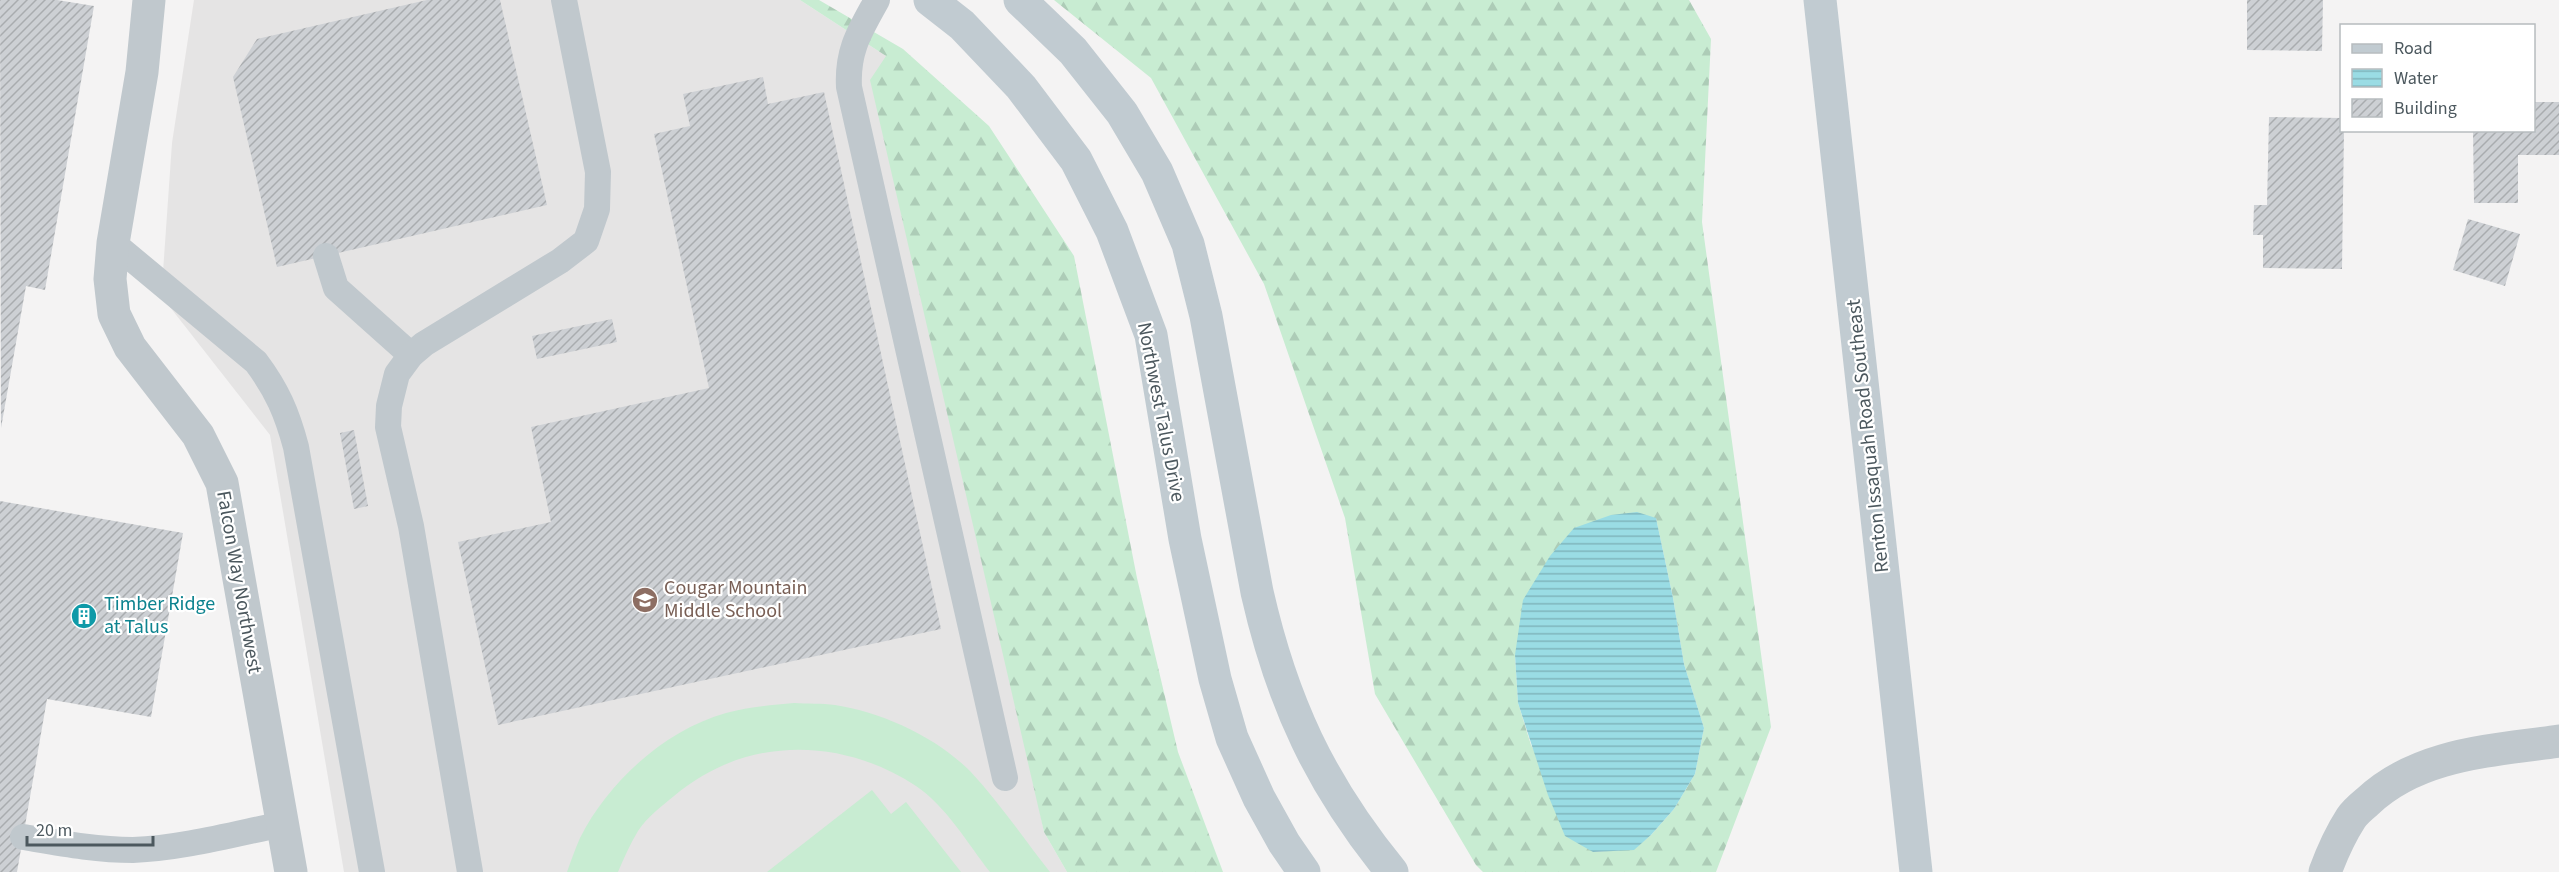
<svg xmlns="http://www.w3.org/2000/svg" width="2559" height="872" viewBox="0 0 2559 872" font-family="'Source Sans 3',sans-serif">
<defs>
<pattern id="forest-firs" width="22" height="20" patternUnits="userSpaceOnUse" patternTransform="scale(1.5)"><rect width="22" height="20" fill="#c8ecd2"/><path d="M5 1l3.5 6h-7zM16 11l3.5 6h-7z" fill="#adccb7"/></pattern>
<pattern id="water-rules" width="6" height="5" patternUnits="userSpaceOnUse" patternTransform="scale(1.5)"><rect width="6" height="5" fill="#9adce4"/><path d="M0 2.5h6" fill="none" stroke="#80b5bc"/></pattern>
<pattern id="building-hatch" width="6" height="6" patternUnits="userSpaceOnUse" patternTransform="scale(1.5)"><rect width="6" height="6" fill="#cdd0d4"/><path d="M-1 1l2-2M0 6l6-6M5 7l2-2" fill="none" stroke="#a9acaf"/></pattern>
</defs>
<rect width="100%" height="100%" fill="#f4f3f3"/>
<polygon fill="#e5e4e4" points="194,0 800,0 886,56 1044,832 1067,872 344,872 270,435 166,302 163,272 172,143"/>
<g fill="url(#forest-firs)" fill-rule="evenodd">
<polygon points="800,0 819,0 903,49 989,126 1074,256 1137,578 1178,752 1223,872 1067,872 1044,832 870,80 886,56"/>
<path d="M1054,0H1689L1711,39L1702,222L1771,727L1716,872H1483L1476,865L1375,694L1345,518L1264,284L1151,78ZM1656,518L1673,598L1684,664L1704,728L1695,774L1674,809L1651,835L1634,849L1593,852L1531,745L1518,703L1515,655Z"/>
</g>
<g fill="#c8ecd2">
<path d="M794,703C807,704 822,703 835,705C882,712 936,737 970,771C999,802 1024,839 1050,872H990C968,844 946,806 916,786C840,736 745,736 674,796C662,806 647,817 638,831C630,844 624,858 618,872H567C571,861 575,849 580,838C608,782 665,730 726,713C748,707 770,705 794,703Z"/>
<polygon points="872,790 891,814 906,802 961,872 767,872"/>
</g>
<polygon fill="url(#water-rules)" points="1637,512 1656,518 1673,598 1684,664 1704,728 1695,774 1674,809 1651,835 1634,850 1593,852 1565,836 1548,795 1518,703 1515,655 1523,600 1550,556 1574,528 1611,515"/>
<g fill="url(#building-hatch)">
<polygon points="0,0 57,0 94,6 45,290 26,286 1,428"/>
<polygon points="427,0 500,0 547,205 277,267 233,77 257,39"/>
<polygon points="2247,0 2323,0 2322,51 2247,50"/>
<polygon points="763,77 768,104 824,92 941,629 498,725 458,542 551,522 531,427 709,388 654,134 690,126 683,94"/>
<polygon points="2534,102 2559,102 2559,155 2518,155 2518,203 2474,203 2473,130 2534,130"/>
<polygon points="2269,117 2342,118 2342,130 2344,130 2342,269 2263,268 2263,235 2253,235 2254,205 2267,205"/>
<polygon points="2468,219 2520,234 2505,286 2453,270"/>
<polygon points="612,319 617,342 537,359 532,336"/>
<polygon points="354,430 368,506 354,509 340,433"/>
<polygon points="0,501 183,533 151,717 47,699 17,872 0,872"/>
</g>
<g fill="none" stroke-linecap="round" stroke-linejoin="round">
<g stroke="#c0c8cd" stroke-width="26">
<path d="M877,0C860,31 847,50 849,87L1005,778"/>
<path d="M113,243L256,362C277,390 287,413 296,447L372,872"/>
<polyline points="326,256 336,288 411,355"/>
<path d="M23,837C59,843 96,850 133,850C183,848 234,834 283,824"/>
<polyline points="470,872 411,526 388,427 389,406 397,374 411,355 424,344 560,261 586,241 597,209 598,172 564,0"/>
</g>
<g stroke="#c0c8cd" stroke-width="33">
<polyline points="149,0 142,72 113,243 110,279 114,314 130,347 198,435 222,483 291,872"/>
<path d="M2325,872C2332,853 2340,835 2351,818C2355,812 2361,807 2367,802C2419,753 2492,751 2559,741"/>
</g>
<g stroke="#c1cbd1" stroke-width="33">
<polyline points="930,0 962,25 1021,87 1076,160 1112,231 1151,335 1185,539 1215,679 1232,738 1259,798 1284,843 1304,872"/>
<path d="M1020,0L1073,51L1122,113L1157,172L1188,244L1206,316L1257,592C1282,702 1320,784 1392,872"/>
<polyline points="1820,0 1916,872"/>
</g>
</g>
<defs>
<g id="school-disc" transform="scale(1.35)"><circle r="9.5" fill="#8d6e63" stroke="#fff"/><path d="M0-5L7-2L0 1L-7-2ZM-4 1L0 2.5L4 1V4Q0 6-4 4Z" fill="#fff"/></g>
<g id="building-disc" transform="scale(1.35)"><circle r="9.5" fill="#0f9aa8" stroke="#fff"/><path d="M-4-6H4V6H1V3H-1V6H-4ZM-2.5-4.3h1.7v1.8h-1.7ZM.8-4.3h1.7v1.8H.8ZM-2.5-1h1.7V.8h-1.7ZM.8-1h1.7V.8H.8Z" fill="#fff"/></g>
</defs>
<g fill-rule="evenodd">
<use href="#school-disc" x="645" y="600"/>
<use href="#building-disc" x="84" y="616"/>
</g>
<g text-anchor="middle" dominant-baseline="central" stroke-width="4.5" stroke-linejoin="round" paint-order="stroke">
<g font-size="20" fill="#4c585e" stroke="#fff">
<text transform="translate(1161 412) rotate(79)">Northwest Talus Drive</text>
<text transform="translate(1868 436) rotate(-96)">Renton Issaquah Road Southeast</text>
<text transform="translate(239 582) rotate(80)">Falcon Way Northwest</text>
</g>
<g font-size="20" fill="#785e54" stroke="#fff" text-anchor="start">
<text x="664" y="588">Cougar Mountain<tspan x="664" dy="23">Middle School</tspan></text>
</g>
<g font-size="20" fill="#0d838f" stroke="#fff" text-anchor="start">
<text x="104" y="604">Timber Ridge<tspan x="104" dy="23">at Talus</tspan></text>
</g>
</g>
<rect x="2340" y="24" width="195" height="108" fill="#ffffff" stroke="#b7bcbf" stroke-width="1.5"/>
<rect x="2352" y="44" width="30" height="9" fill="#c1cbd1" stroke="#b7bcbf" stroke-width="1.5"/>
<text x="2394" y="54" font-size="18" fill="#4c585e">Road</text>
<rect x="2352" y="69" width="30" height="18" fill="url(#water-rules)" stroke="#b7bcbf" stroke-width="1.5"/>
<text x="2394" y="84" font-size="18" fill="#4c585e">Water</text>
<rect x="2352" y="99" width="30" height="18" fill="url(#building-hatch)" stroke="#b7bcbf" stroke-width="1.5"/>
<text x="2394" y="114" font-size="18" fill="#4c585e">Building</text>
<path d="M27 836v9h126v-9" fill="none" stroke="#4c585e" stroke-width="3"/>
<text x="36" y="836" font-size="18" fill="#4c585e" stroke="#ffffff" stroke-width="4.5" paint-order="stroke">20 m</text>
</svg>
